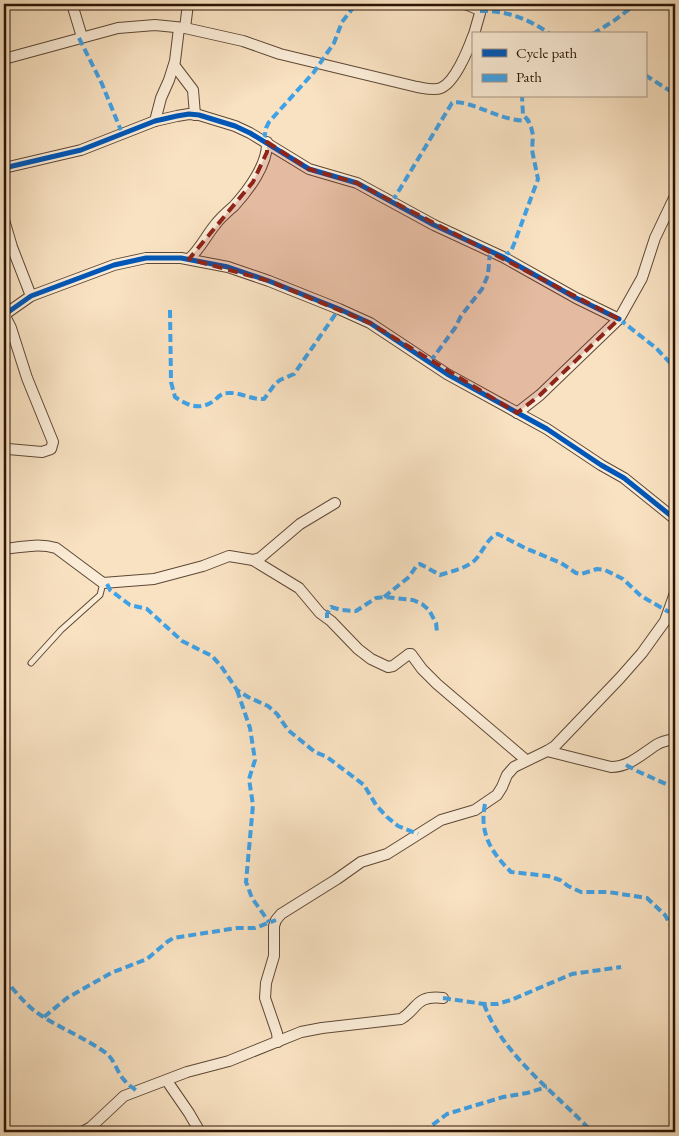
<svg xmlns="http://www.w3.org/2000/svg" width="679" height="1136" viewBox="0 0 679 1136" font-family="'EB Garamond',serif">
<rect width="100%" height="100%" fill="#f9e2c2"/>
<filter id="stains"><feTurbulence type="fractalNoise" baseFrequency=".004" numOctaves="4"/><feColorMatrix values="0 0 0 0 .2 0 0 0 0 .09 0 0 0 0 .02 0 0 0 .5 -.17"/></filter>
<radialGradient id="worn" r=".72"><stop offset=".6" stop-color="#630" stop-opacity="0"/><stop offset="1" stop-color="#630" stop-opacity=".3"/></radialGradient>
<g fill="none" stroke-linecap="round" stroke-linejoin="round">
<g stroke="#5e4835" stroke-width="7">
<polyline id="lane" points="31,663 61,630 100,595 103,583"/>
</g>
<g stroke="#5e4835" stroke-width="12">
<g id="street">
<polyline points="72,4 82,37"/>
<polyline points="465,4 480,10 480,13 474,34"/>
<polyline points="185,28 188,4"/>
<path d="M4,59L118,28L155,25L185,28L243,41L280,54L417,87C424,88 434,91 441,88C455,82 468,50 473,36"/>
<polyline points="174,65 193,90 195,115"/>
<polyline points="155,121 161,98 169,80 175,61 179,28"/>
<polyline points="4,168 81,150 155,121 177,116 189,114 199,115 235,126 250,133 309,169 357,183 434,225 503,257 576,298 619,319"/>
<polyline points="4,220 12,247 31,296"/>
<path d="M189,259C200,249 206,236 215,225C220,218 227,212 234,206C248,191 268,164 267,142"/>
<polyline points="4,314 11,328 27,378 53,442 51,449 42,452 8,449"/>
<polyline points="4,315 31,296 114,265 146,258 181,258 228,267 269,281 339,309 370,323 447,374 547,429 601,465 624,478 675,519"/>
<polyline points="517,413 540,395 619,319 642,278 655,238 675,196"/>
<path d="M4,549C21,547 39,543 56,548L103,583L154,579L203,566L229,556L253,560L260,558L300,524L335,503"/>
<polyline points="253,560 299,588 320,613 331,621 358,649 371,659 388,667 393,666 409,654 411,654 422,669 437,684 526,760"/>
<path d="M547,751L611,767C629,767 642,754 656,745C662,741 669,740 675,739"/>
<polyline points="278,1042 277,1033 265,998 266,983 274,956 274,926 276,920 281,914 337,879 361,862 387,854 441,820 475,810 497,795 502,787 507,775 514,767 547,751 555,746 620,678 642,653 665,621 675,593"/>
<polyline points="167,1081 189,1113 200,1132"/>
<path d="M82,1132L91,1127L124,1096L187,1072L229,1061L301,1032L322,1028L401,1019C419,1008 415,995 443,998"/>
</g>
</g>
<use href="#lane" stroke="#fbecd7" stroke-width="5"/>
<use href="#street" stroke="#fbecd7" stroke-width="10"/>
<g stroke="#3ea2e9" stroke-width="4" stroke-dasharray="8 4" stroke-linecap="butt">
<path d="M480,11C506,10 529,19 550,34"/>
<polyline points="593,34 615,20 636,4"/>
<polyline points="79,38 102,84 122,133"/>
<polyline points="645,75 675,94"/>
<polyline points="264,140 266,128 269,122 314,72 334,43 342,22 356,4"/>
<path d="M392,202L452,103C468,98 505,124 528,120"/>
<polyline points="503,257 511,251 514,244 538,179 532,150 533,135 531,127 528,120 523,115 522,96"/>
<path d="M170,310L171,382L175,397C188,406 201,411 215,400C219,396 222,393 228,393C240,392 251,400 264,399L275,384L280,380L294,374L339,309"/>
<polyline points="619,319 656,348 675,368"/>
<polyline points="430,362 455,328 461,316 482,289 488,275 490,252"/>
<polyline points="107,584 110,590 130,605 147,609 182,641 212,656 221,666 237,690 248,697 268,706 277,714 288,730 315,752 327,757 364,785 376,805 387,817 398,826 418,834"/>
<path d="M384,597L409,577L417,565L420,564L440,575C452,571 464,569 474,561C482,554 488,536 498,534L525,548L561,563L576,573L581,574L597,569L605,570L623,579L641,596L669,612"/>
<polyline points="327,618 327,614 331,607 341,610 356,611 376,598 384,597 413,600 422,604 429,610 436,623 437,632"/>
<polyline points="237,690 250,728 255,760 249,779 253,805 246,882 252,898 269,922"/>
<polyline points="626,765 637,771 675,788"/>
<path d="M485,804C479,833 491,852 511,872L548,876L560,880L568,886L581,892H608L647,898L665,915L675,933"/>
<polyline points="675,969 672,974 672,976 675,978"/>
<path d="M4,978C13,989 24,1003 36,1012C57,1027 84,1037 106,1053C115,1060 117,1073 125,1081C128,1085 133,1088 137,1091"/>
<polyline points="443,998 484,1004 497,1004 511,1000 572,974 621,967"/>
<path d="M484,1004C502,1055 556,1093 592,1132"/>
<polyline points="44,1017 67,998 111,973 147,959 167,942 173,938 237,928 255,928 276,920"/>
<polyline points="423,1132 447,1114 503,1097 527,1093 547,1087"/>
</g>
<g stroke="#fbecd7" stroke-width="8">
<g id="cycleway">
<polyline points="4,168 81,150 155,121 177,116 189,114 199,115 235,126 250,133 309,169 357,183 434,225 503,257 576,298 619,319"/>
<polyline points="4,315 31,296 114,265 146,258 181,258 228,267 269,281 339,309 370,323 447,374 547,429 601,465 624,478 675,519"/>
</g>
</g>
<use href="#cycleway" stroke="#0057b8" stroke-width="5"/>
</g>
<path fill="#8f2418" fill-opacity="0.2" stroke="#8f2418" stroke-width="4" stroke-dasharray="10 6" stroke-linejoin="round" d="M267,142L309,169L357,183L619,319L540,395L517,413L370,323L269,281L189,259L253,182L267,152Z"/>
<rect width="679" height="1136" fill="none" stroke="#f9e2c2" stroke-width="20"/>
<rect x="5" y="5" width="669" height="1126" fill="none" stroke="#2a1506" stroke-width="2.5"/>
<rect x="10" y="10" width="659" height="1116" fill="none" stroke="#2a1506"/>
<rect x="472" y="32" width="175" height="65" fill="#fbecd7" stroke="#a79683"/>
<rect x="482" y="49" width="25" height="8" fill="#0057b8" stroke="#a79683"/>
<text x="516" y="58" font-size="15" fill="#2a1506">Cycle path</text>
<rect x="482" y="74" width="25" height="8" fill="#3ea2e9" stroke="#a79683"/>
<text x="516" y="82" font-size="15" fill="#2a1506">Path</text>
<rect width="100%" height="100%" filter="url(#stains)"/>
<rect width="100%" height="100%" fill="url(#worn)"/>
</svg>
